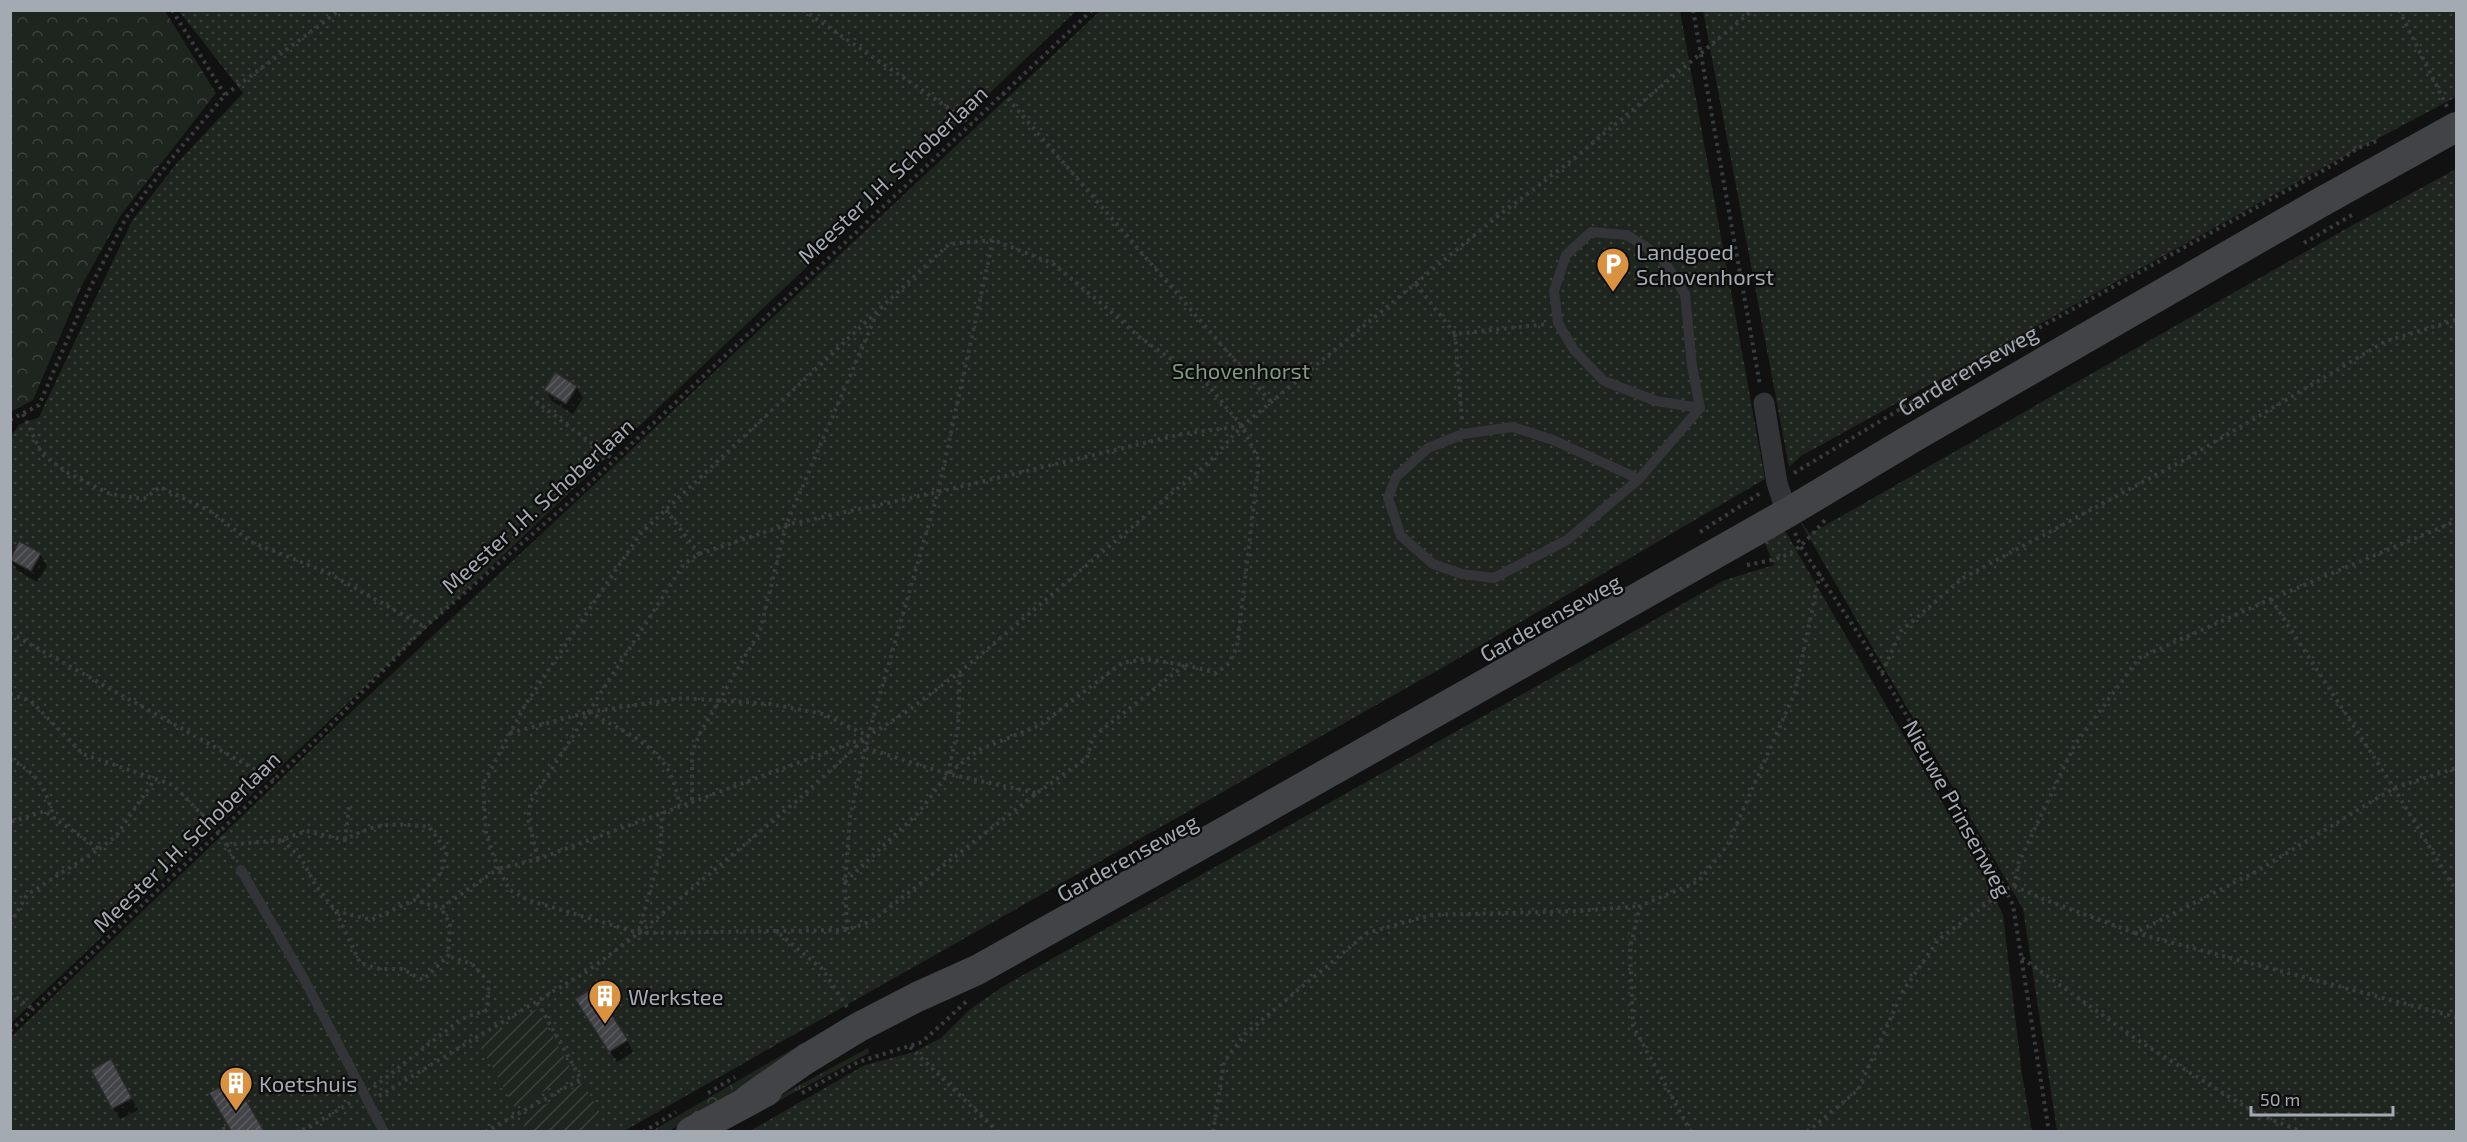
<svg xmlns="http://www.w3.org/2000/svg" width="2467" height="1142" viewBox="0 0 2467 1142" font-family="'Exo 2',sans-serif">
<defs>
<pattern id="grass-tufts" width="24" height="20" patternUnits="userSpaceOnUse" patternTransform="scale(1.5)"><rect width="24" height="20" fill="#1e241e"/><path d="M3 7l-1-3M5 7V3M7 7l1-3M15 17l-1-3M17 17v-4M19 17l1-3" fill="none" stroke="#3c413c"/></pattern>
<pattern id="forest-crowns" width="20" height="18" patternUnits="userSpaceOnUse" patternTransform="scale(1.5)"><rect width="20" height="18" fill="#1e241e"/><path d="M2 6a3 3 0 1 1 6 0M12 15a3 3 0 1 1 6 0" fill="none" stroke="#3c413c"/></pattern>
<pattern id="park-dots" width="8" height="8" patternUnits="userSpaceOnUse" patternTransform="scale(1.5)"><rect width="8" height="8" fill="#1e241e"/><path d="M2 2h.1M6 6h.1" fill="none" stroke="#3c413c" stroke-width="1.8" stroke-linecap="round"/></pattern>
<pattern id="garden-furrows" width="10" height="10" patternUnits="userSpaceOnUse" patternTransform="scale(1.5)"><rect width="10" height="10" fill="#1e241e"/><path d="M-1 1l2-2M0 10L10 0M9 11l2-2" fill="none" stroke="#3c413c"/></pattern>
<pattern id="building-hatch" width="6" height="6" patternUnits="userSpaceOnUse" patternTransform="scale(1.5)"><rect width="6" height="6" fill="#434447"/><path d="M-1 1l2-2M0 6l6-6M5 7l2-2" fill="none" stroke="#5b5c5f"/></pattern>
</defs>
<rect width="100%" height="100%" fill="#111112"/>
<polygon fill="url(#grass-tufts)" points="868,1048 869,1053 721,1131 714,1132"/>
<g fill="url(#forest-crowns)">
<polygon points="11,10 165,11 216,93 121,215 82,285 33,400 11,412"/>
<polygon points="849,1016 853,1023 669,1131 650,1132"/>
</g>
<g fill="url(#park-dots)">
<polygon points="179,11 1076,11 11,1023 11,436 19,425 39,417 132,221 176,164 243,93"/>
<polygon points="1100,11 1680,11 1765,479 1454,661 624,1131 11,1132 11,1037 331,731"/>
<polygon points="1703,11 2456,11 2456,97 2315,172 1801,456 1789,467"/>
<polygon points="2456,169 2456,1131 2057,1131 2023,909 1795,513 1810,534 2351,226"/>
<polygon points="1780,522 1986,878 2003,915 2022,1074 2032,1131 748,1132 865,1065 914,1052 941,1038 968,1011 1002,987 1725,580 1774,565 1762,536"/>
</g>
<g fill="url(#garden-furrows)">
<polygon points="537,1009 574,1074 515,1108 478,1042"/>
<polygon points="583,1083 603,1118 579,1131 527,1131 520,1119"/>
</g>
<g fill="#0007">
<polygon points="576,387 583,398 573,414 552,401 546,390"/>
<polygon points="40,554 47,566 37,582 17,570 10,559"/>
<polygon points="583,1010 627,1040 633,1052 617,1062"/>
<polygon points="111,1061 138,1110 120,1119 113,1108"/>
</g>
<g fill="url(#building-hatch)" stroke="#2b2b2e" stroke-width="1.5">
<polygon points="555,372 577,386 566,404 544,390"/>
<polygon points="19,541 41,553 31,571 10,560"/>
<polygon points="594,987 628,1040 609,1052 575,999"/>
<polygon points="111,1059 132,1098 112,1109 91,1070"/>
<polygon points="234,1079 264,1131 231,1131 209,1093"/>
</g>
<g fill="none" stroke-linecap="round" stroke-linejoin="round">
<g stroke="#393b3d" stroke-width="4" stroke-dasharray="3 4.5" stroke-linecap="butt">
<polyline points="172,10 225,95"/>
<polyline points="803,10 972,124"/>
<polyline points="1693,10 1760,385"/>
<polyline points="2399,10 2447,107"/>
<polyline points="1003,93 1271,402"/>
<polyline points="2304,243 2352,215"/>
<polyline points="1416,284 1455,334 1547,324"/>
<polyline points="1455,334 1462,420"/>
<polyline points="530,397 614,460"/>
<polyline points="23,414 42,454 68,473 110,494 144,499 160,487 210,511 251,542 326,572 425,627"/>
<polyline points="10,420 39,405 89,290 126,218 172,158 225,95 340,10"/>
<path id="s1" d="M1794,473L1990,355L2333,165L2358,148L2379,140"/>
<polyline points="666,510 699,554"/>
<polyline points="1700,532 1762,492"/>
<polyline points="1795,533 1801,547 1865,644 1987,854 2013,905 2049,1132"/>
<path d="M1747,565C1791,557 1795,554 1825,520"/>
<polyline points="2271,599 2394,788 2456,891"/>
<polyline points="10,633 274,780"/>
<polyline points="1882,673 1901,631 1963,578 2184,460 2386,341 2456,320"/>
<polyline points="10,694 31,701 83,754 173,785 219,832 234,859"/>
<path d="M589,712C615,727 657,744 670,774C675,783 677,795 680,805"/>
<polyline points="510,733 589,712 683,698 770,704 823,714 868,736"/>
<polyline points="866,748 948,774 1036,793"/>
<path d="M10,759C39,774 45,788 54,818L45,811L10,822"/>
<polyline points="692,800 692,752 699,735 760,631 786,525 877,313"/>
<polyline points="282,840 301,858 316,886 335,910 360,963 380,969 402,969 423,980 448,956 450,924 441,908 498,869 486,833 483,784 525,705 640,534 949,244 993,240 1052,263 1107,308 1139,337 1207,384 1242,426"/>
<polyline points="345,840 349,807"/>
<path d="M226,845L282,840L306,831L345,840C375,822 396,823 429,827L447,851L441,873L414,900"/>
<polyline points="99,849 116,836 155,779"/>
<polyline points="538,859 528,819 531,801 684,564 699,554 786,525 938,492 1182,434 1242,426 1259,461 1237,647 1228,664 1216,673 1185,665 1145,659 1122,663 1040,725 979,750 948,774"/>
<polyline points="845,882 918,813 948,774 958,727 960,672"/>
<polyline points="2014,886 2043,899 2135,933 2257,871 2394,788 2456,768"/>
<polyline points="336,911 371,920 414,900 441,908"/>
<polyline points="10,924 27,895 99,849 54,818"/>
<polyline points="847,930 845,882 850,817 868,736 938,492 993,240"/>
<polyline points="639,931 660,854 662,812"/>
<polyline points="776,931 847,930 872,921 1037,793 1087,758 1093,737 1185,665"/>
<polyline points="2135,933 2456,1017"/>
<polyline points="2022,958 2142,1043 2257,1114 2303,1132"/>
<polyline points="10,993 33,1009"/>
<polyline points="847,1007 822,969 776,931 639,933 528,900 510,890 498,869 538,859 865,738"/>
<polyline points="10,1031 323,733 425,627 573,499 1092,10"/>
<polyline points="910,1047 998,1132"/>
<polyline points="374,1087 461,1019 487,1010 489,982 472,964 448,956"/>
<polyline points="708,1093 735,1077"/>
<polyline points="802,1093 858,1062 922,1042 966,1002"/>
<polyline points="379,1096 589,970 639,933 800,798 868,736 906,712 960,672 1208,463 1242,426 1494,219 1576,157 1753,10"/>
<polyline points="223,1127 225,1132"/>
<polyline points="295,1132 308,1128 353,1101"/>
<polyline points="485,1132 581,1079 536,1000"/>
<polyline points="643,1132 676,1112"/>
<polyline points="1213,1132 1224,1062 1245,1034 1367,933 1431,915 1580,911 1640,906"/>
<polyline points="1691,1132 1633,1026 1630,948 1640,906 1699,881 1727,846 1795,692 1820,573"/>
<polyline points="1807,1132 1858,1090 1903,991 1938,940 2006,889 2014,886 2019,862 2074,746 2139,658 2271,599 2456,521"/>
</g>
<g stroke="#323437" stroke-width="10">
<polygon points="1591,232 1627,235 1661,257 1685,294 1692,366 1700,408 1656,401 1604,381 1574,350 1558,323 1554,291 1566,255"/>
<polyline points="1639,479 1553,440 1513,427 1463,434 1428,448 1396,477 1388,498 1401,536 1433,564 1462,574 1494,578 1567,540 1639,479 1700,408"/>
<polyline points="241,870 304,979 384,1132"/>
</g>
<polyline stroke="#323437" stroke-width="21" points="1764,403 1777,483 1787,513"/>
<g stroke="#414346" stroke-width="30">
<polyline points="749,1099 803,1061 859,1027 917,997 977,970 1238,824 1787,513 1914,437 2316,205 2456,127"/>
<polyline points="691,1132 767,1091"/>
</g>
</g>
<defs>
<g id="parking-pin" transform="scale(1.725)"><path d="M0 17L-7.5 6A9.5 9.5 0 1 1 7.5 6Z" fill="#db9240" stroke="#0c0c0d"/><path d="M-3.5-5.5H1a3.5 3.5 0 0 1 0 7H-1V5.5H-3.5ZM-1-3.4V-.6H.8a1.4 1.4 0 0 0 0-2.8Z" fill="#fff"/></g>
<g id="building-pin" transform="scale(1.725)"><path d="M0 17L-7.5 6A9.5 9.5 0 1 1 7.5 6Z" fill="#db9240" stroke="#0c0c0d"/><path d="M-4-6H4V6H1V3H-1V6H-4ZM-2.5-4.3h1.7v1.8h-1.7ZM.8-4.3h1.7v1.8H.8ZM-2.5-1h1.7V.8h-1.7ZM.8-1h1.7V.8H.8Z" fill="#fff"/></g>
</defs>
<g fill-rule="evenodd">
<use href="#parking-pin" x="1613" y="264"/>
<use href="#building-pin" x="605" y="996"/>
<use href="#building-pin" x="236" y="1083"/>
</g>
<g text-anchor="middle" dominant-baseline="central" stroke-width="4.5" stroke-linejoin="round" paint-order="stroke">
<g font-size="22" fill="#a4aab1" stroke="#0c0c0d">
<text transform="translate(892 174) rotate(-43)">Meester J.H. Schoberlaan</text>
<text stroke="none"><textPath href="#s1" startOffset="202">Garderenseweg</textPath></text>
<text transform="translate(537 505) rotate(-42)">Meester J.H. Schoberlaan</text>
<text transform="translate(1550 617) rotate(-29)">Garderenseweg</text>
<text transform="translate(1958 808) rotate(61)">Nieuwe Prinsenweg</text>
<text transform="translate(186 841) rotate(-44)">Meester J.H. Schoberlaan</text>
<text transform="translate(1127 857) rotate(-29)">Garderenseweg</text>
</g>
<g font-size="22" fill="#a4aab1" stroke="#0c0c0d" text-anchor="start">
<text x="1636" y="251">Landgoed<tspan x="1636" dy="25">Schovenhorst</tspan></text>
<text x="628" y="996">Werkstee</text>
<text x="259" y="1083">Koetshuis</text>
</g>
<g font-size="22" fill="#7f9a7d" stroke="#0c0c0d">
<text x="1241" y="370">Schovenhorst</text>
</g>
</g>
<rect width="2467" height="1142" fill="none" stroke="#a4aab1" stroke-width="24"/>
<path d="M2251 1106v9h142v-9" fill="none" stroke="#a4aab1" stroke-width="3"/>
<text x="2260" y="1106" font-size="18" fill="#a4aab1" stroke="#0c0c0d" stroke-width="4.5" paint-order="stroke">50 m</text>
</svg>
